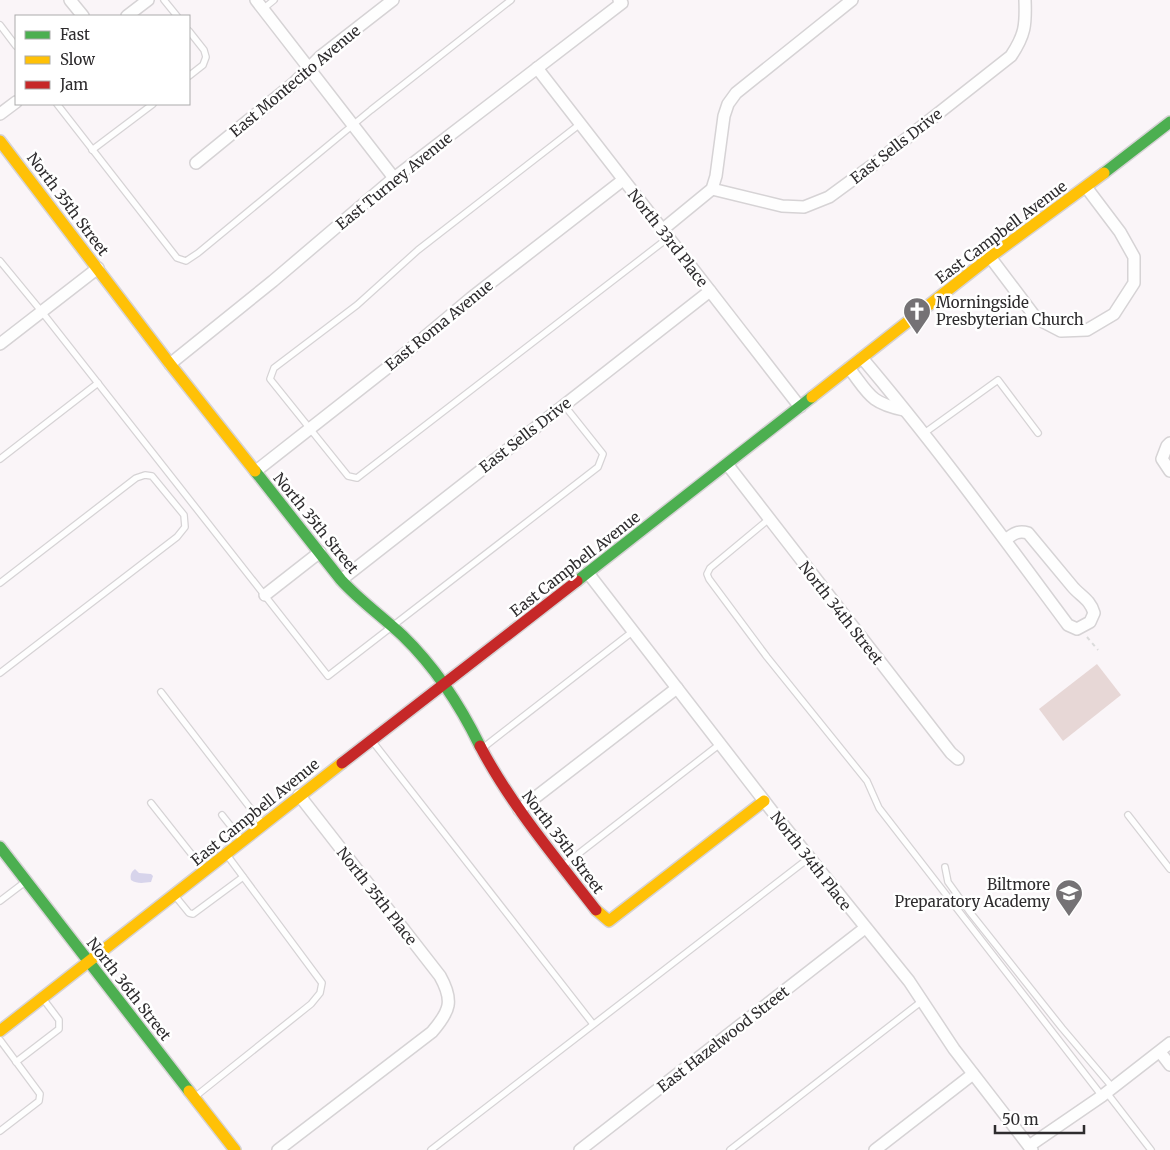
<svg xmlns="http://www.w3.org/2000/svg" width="1170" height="1150" viewBox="0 0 1170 1150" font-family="Merriweather,serif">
<rect width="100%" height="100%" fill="#faf5f8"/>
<polygon fill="#e7d7d6" points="1097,664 1121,695 1063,741 1039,709"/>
<path fill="#d7d4eb" d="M135,869L139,873L151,874L153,876L151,882C143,883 137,884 131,880C130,875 131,872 135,869Z"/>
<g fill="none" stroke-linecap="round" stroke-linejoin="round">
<g stroke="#d6d3d5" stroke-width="8">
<g id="lane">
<polyline points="164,0 177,16"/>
<polyline points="263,9 274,0"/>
<polyline points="0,25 16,46"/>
<polyline points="189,31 204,50 206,57 203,65 189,76"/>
<polyline points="57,104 177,258 186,261 198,253 371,110 511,0"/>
<polyline points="580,124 418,250 357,305 274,368 270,379 348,476 357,478 668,238"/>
<polyline points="92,150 153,104"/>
<polyline points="0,261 42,312 328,676 598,467 603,454 564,405"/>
<polyline points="923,434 998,380 1038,433"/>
<polyline points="0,459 98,383"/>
<polyline points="769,519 710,568 707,574 709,579 767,657 867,781 879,808 1102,1096"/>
<polyline points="0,583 136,478 145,475 152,476 184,515 185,527 177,537 0,673"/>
<polyline points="161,692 261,822"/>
<polyline points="373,742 593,1024"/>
<polyline points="484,747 632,632"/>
<polyline points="151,803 204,870"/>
<polyline points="222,815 241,839"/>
<polyline points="1128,815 1170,869"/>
<polyline points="564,865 720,744"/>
<polyline points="945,867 948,882 969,911 1062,1028 1113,1088"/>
<polyline points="176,897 189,913 193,914 243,877"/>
<polyline points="0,901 25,882"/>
<polyline points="0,1040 40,1094 39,1101 0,1131"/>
<polyline points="16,1062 59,1029 59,1020 44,1000"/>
<polyline points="1107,1093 1151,1150"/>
<polyline points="196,1096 311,1004 320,993 322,983 227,855"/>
<polyline points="431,1150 809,858"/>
<polyline points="730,1150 922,1001"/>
</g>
</g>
<g stroke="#d6d3d5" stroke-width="14">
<g id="street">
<polyline points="70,0 83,16"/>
<polyline points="256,0 394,178"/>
<polyline points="127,16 148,0"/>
<polyline points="537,68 800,407"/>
<polyline points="0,114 16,102"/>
<polyline points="196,163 294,83 321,56 393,0"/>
<path d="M712,189L782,206L804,207L829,197L874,164L1011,56C1025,35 1026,25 1025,0"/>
<polyline points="662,230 712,189 716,176 724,116 728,104 736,93 852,0"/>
<polyline points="990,257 1036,318 1061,331 1087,330 1114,314 1134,283 1134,257 1120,232 1086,187"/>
<polyline points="0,344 98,268"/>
<path d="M862,358C935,444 1001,535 1068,625L1077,629L1090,622L1094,613C1090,599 1080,596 1072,586C1057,568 1043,551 1028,533C1018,530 1013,534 1005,540"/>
<polyline points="170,364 273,281 394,178 622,3 619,0"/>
<path d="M849,368C869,394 870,403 904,410"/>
<polyline points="1170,443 1167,446 1162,459 1170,471"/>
<polyline points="727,464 951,753 958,759"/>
<polyline points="256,471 396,361 471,298 623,180"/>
<polyline points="588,573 772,811 909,981 954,1049 1032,1150"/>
<polyline points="341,580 710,291"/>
<polyline points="265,595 320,552"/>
<polyline points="519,810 677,688"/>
<polyline points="1160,1052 1170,1065"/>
<polyline points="1029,1146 1102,1096 1170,1043"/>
<path d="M278,1150L432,1032C450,1011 454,1001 440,976L299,795"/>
<polyline points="580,1150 865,928"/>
<polyline points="875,1150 973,1074"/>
</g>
</g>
<g stroke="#d6d3d5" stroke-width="14">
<g id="fast">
<polyline points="1104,173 1170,122"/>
<path d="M255,471L341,580C360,601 383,617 403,636C435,667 461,707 480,746"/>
<polyline points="577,581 812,397"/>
<polyline points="0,847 189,1091"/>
</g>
</g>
<g stroke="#d6d3d5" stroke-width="14">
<g id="slow">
<polyline points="0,141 170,364 255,471"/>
<polyline points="812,397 990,257 1104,173"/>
<polyline points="596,910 609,921 764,801"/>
<polyline points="0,1031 342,763"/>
<polyline points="189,1091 235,1150"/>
</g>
</g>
<g stroke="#d6d3d5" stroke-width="14">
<g id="jam">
<path d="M480,746C511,805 555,857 596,910"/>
<polyline points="342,763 577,581"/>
</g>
</g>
<polyline stroke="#dbdbdb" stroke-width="2" stroke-dasharray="4 4" stroke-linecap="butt" points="1087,637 1098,650"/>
<use href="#lane" stroke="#fefefe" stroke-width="5.5"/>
<use href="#street" stroke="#fefefe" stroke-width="11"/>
<use href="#fast" stroke="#4caf50" stroke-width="11"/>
<use href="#slow" stroke="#ffc107" stroke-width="11"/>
<use href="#jam" stroke="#c62828" stroke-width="11"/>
</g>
<defs>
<g id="church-pin" transform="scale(1.4375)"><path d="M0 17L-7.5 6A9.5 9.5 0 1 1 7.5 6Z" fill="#757275" stroke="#fff"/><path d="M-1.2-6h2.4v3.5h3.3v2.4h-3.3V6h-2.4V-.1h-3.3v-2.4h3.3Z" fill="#fff"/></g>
<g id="school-pin" transform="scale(1.4375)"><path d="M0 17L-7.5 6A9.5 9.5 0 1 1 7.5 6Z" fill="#757275" stroke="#fff"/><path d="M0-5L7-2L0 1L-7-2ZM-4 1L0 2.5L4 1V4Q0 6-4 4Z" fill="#fff"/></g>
</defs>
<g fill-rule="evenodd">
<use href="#church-pin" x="917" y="311"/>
<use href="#school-pin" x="1069" y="893"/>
</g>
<g text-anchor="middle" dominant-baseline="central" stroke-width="5" stroke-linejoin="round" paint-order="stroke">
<g font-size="15" fill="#2e2c2e" stroke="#fff">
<text transform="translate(295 81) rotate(-40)">East Montecito Avenue</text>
<text transform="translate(896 146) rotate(-38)">East Sells Drive</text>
<text transform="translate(394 181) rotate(-39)">East Turney Avenue</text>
<text transform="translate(68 204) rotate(53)">North 35th Street</text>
<text transform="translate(1001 232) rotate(-37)">East Campbell Avenue</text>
<text transform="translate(668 238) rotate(52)">North 33rd Place</text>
<text transform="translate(439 325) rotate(-39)">East Roma Avenue</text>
<text transform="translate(525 435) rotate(-38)">East Sells Drive</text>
<text transform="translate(316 523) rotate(51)">North 35th Street</text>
<text transform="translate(575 564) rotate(-38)">East Campbell Avenue</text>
<text transform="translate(841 613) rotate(52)">North 34th Street</text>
<text transform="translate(255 812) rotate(-39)">East Campbell Avenue</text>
<text transform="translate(563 842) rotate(53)">North 35th Street</text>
<text transform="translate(811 861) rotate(52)">North 34th Place</text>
<text transform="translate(377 896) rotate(52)">North 35th Place</text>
<text transform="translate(129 989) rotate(52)">North 36th Street</text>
<text transform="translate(723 1039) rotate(-38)">East Hazelwood Street</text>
</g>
<g font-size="15" fill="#2e2c2e" stroke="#fff" text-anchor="start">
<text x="936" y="302">Morningside<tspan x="936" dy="17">Presbyterian Church</tspan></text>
<text x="1050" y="884" text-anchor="end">Biltmore<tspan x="1050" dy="17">Preparatory Academy</tspan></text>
</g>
</g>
<rect x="15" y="15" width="175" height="90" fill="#ffffff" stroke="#ababab"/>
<rect x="25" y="31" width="25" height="8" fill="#4caf50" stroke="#ababab"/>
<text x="60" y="40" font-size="15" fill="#2e2c2e">Fast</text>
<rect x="25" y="56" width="25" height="8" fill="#ffc107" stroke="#ababab"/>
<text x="60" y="65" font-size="15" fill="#2e2c2e">Slow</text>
<rect x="25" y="81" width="25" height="8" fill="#c62828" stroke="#ababab"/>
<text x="60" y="90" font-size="15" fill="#2e2c2e">Jam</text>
<path d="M995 1125v8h89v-8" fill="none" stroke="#2e2c2e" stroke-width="2.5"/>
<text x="1002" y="1125" font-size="15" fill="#2e2c2e" stroke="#ffffff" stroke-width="4" paint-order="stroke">50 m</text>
</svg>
